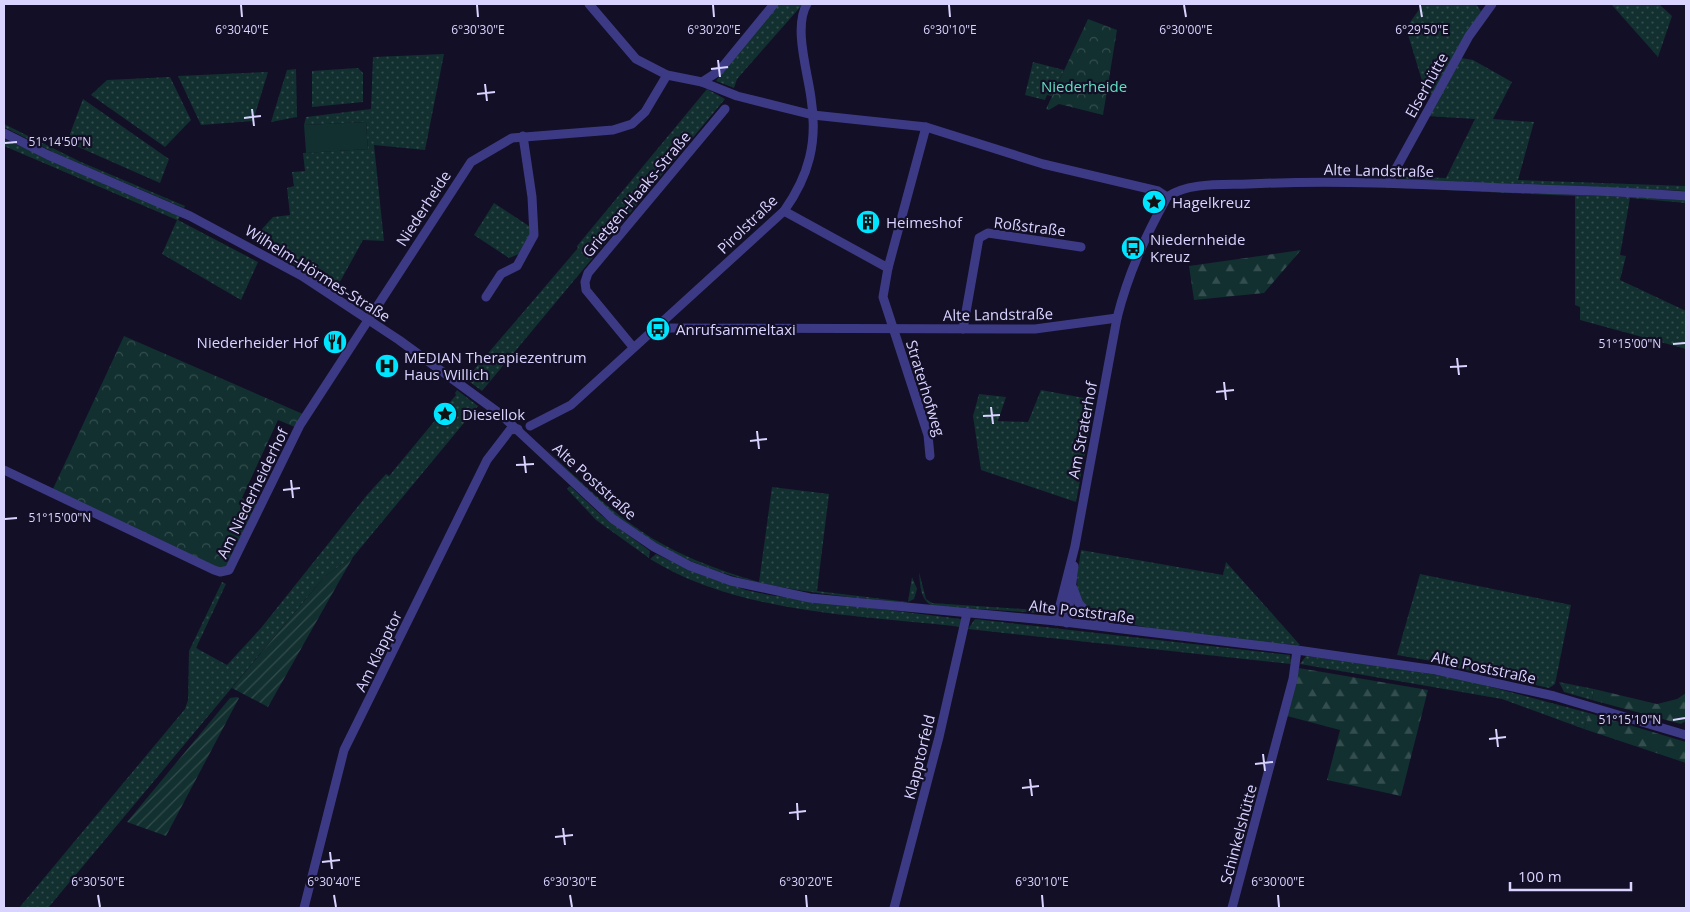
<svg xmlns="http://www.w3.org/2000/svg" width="1690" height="912" viewBox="0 0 1690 912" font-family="'Open Sans',sans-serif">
<defs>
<pattern id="grass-dots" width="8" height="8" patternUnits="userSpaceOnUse" patternTransform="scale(1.25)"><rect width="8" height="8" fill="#12302f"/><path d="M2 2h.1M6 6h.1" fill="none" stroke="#344d4e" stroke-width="1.8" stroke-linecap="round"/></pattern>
<pattern id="forest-firs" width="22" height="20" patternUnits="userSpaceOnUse" patternTransform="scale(1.25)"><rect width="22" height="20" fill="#12302f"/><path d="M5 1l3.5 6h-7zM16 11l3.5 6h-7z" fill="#344d4e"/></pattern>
<pattern id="park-crowns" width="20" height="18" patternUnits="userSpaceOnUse" patternTransform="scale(1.25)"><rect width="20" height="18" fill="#12302f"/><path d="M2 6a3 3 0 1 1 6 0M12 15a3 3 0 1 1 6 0" fill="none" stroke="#344d4e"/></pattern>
<pattern id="garden-furrows" width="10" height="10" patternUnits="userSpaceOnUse" patternTransform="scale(1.25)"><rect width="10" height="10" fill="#12302f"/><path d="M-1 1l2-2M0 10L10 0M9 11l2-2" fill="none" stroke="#344d4e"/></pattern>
</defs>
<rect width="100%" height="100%" fill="#130f26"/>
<g fill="url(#grass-dots)">
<polygon points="778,4 803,4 737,79 734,88 716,81"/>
<polygon points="1423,4 1476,4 1481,11 1431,96 1426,94 1406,28"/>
<polygon points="1611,4 1659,4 1672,16 1658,57"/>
<polygon points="444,54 425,150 374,145 384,241 363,240 336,289 252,240 273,217 290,215 287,188 294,186 292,172 305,171 303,153 368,149 366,122 304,125 306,117 371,109 373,57"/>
<polygon points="1461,58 1473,60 1512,82 1493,119 1534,122 1518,180 1686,186 1686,191 1401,180 1396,176 1446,178 1475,119 1427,116"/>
<polygon points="1033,62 1064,70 1052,96 1047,95 1045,100 1025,95"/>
<polygon points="358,68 363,73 363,102 312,107 312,71"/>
<polygon points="296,69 297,117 271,122 287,70"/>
<polygon points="268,72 253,121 201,125 178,76"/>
<polygon points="170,77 191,120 165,147 91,95 107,80"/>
<polygon points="707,89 725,99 482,391 466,379 578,248 577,246"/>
<polygon points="83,99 169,159 160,183 67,142"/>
<polygon points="4,124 81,162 185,206 184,208 57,154 4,127"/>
<polygon points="4,139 180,216 178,220 258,262 241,300 162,254 177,220 4,146"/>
<polygon points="1380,187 1686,199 1686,203 1630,198 1620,255 1626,256 1620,280 1686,311 1686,349 1580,320 1580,307 1575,305 1575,196"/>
<polygon points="494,203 529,226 531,236 519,254 509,258 474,235"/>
<polygon points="457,390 478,406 353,557 325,576 48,908 19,908 185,709 188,700 189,651 222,582 226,584 196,648 227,665 261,628 367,495 386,474 389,476 456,395 455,393"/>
<polygon points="1041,390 1095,400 1076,502 981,470 973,416 979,394 1006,397 998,421 1028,422"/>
<path d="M545,448C573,474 600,502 631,524C669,552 714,569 759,582L772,487L829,494L817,591L908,602L912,577L917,589L914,599L906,603C804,592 707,586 622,521C594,499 570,473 545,448Z"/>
<polygon points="570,486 601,515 650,551 649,558 596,520 567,489"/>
<path d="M1081,550L1223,575L1226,562L1300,645C1261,642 1105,631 1084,605C1072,591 1079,567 1081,550Z"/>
<path d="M656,554L699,574L746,590L769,595L961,619V627C859,615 739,614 650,559Z"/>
<path d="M919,572L926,599L932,603L1037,610L1047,608L1041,613L932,606C920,599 920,584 919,572Z"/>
<polygon points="1420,574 1571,605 1555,684 1549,688 1443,665 1443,663 1397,655"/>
<polygon points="975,619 1290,655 1291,664 968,629"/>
<polygon points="1306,656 1404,669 1465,680 1589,713 1584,729 1502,699 1300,664"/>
<polygon points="1559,682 1594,689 1592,700 1564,692"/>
</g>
<g fill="url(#forest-firs)">
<polygon points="1301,250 1264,293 1194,300 1189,266"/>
<polygon points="1299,668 1428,690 1401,796 1327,780 1340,730 1287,716"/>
<polygon points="1594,689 1657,704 1677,699 1686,693 1686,721 1681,724 1592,700"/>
<polygon points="1589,713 1686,742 1686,763 1584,729"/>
</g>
<g fill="url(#park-crowns)">
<polygon points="1088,19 1117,30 1103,115 1059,104 1049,110 1046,109"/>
<polygon points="124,336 303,414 295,427 278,420 242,498 258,505 228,568 222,571 52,491"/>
</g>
<g fill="url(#garden-furrows)">
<polygon points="353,557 268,707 232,688 325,576"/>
<polygon points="237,697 239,698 166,836 127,822 230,698"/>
</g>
<polygon fill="#12302f" points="366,122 368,149 306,153 304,125"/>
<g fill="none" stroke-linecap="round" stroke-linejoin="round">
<g stroke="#3d3a85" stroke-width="9">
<polyline points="589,4 636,59 667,75 702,82 737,96 813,115 926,127 1043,164 1158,191 1167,197"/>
<polyline points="702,82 719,71 774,4"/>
<polyline points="926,127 888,268 883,297 928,435 930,456"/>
<polyline points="4,133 48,155 190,216 302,276 399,340 499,413 613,519 654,547 690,566 731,581 810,598 1056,621 1297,650 1436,670 1554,696 1686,735"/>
<polyline points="1388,183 1469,36 1492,4"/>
<polyline points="784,211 888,268"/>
<polyline points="486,297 501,274 517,266 534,235 532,197 523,136"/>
<polyline points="655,328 1035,329 1117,318"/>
<polyline points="963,329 979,238 988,233 1081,247"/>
<polyline points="633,347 586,290 585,282 588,273 725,109"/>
<path d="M530,426L571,405L784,211C809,176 818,142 811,98C808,73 793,27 807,4"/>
<polyline points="4,470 214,570 220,572 229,570 300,425 471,162 512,138 613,130 632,124 645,112 667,75"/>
<polyline points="1073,588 1079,604 1100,624 1105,625"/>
<path d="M1056,621L1075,546L1117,318C1128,274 1145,237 1167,197C1188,182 1224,185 1248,184C1334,180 1419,184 1505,188C1565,190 1626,191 1686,196"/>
<polyline points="1067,623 1074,566"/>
<polyline points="304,908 344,750 487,460 510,430 518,429"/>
<polyline points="894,908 939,737 967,613"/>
<polyline points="1232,908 1293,679 1297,650"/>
</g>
</g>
<path fill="none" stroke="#d9d4ff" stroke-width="2" d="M241,5L242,17M477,5L478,17M713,5L714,17M949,5L950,17M1184,5L1186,17M1420,5L1422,17M718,60L720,77M711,69L728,67M485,84L487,101M477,94L495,92M252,109L254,126M244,118L261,116M5,143L17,142M1673,344L1685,343M1457,358L1459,375M1450,367L1467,366M1224,382L1226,400M1216,392L1234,390M991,407L993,424M983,416L1000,415M757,431L759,449M750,441L767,439M524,456L526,473M516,465L534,464M291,480L293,498M283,490L300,488M5,519L17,518M1673,720L1685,718M1496,729L1498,747M1489,739L1506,737M1263,754L1265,771M1255,764L1273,762M1030,779L1032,796M1022,788L1039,786M797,803L798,820M789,813L806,811M563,828L565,845M555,837L573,835M330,852L332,869M322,862L340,860M98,895L100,907M334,895L336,907M570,895L572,907M806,895L807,907M1042,895L1043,907M1278,895L1279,907"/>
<defs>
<g id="sight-disc" transform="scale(1.25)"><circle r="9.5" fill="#00e5ff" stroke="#130f26"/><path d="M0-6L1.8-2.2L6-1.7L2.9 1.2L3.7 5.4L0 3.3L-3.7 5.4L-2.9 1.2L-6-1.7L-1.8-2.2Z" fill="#111"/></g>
<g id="building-disc" transform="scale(1.25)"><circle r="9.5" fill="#00e5ff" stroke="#130f26"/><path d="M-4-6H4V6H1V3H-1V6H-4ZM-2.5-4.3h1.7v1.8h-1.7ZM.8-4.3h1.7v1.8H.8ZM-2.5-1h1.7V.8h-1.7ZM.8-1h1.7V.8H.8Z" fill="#111"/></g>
<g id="bus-disc" transform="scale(1.25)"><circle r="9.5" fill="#00e5ff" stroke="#130f26"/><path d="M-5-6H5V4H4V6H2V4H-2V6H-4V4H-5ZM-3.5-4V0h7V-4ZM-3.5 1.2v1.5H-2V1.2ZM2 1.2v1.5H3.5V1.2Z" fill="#111"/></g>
<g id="restaurant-disc" transform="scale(1.25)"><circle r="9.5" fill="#00e5ff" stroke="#130f26"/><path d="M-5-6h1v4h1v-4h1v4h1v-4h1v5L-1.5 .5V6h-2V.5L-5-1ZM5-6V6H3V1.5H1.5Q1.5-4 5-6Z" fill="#111"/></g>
<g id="hospital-disc" transform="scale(1.25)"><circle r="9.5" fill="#00e5ff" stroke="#130f26"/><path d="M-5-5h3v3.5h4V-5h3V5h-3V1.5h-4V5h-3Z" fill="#111"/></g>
</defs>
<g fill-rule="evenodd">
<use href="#sight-disc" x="1154" y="202"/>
<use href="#building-disc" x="868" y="222"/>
<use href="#bus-disc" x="1133" y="248"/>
<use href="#bus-disc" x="658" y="329"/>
<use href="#restaurant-disc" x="335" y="342"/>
<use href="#hospital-disc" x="387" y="366"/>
<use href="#sight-disc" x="445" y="414"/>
</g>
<g text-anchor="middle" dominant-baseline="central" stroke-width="4.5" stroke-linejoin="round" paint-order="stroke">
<g font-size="15" fill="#d9d4ff" stroke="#130f26">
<text transform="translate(1426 85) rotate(-61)">Elserhütte</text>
<text transform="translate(1379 170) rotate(1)">Alte Landstraße</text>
<text transform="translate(636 194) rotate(-50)">Grietgen-Haaks-Straße</text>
<text transform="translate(423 208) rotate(-57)">Niederheide</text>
<text transform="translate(747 224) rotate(-44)">Pirolstraße</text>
<text transform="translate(1030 226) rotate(7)">Roßstraße</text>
<text transform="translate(318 273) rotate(32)">Wilhelm-Hörmes-Straße</text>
<text transform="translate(998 314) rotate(-1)">Alte Landstraße</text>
<text transform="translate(926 388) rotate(73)">Straterhofweg</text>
<text transform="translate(1082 430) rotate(-79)">Am Straterhof</text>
<text transform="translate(595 481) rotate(42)">Alte Poststraße</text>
<text transform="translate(252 493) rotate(-64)">Am Niederheiderhof</text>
<text transform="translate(1082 611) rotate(7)">Alte Poststraße</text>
<text transform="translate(378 651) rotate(-64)">Am Klapptor</text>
<text transform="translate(1484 667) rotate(12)">Alte Poststraße</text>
<text transform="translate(919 757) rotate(-76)">Klapptorfeld</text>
<text transform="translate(1238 834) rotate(-75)">Schinkelshütte</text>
</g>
<g font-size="15" fill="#5fe0c0" stroke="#130f26">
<text x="1084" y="86">Niederheide</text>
</g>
<g font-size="15" fill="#d9d4ff" stroke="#130f26" text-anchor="start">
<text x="1172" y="202">Hagelkreuz</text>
<text x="886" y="222">Heimeshof</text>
<text x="1150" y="239">Niedernheide<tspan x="1150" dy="17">Kreuz</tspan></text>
<text x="676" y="329">Anrufsammeltaxi</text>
<text x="318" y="342" text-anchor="end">Niederheider Hof</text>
<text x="404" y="357">MEDIAN Therapiezentrum<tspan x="404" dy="17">Haus Willich</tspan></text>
<text x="462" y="414">Diesellok</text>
</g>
</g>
<g font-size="12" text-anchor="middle" fill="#d9d4ff" stroke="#130f26" stroke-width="4.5" stroke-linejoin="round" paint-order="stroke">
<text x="242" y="34">6°30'40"E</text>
<text x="478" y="34">6°30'30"E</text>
<text x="714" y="34">6°30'20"E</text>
<text x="950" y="34">6°30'10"E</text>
<text x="1186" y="34">6°30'00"E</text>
<text x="1422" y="34">6°29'50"E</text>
<text x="60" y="146">51°14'50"N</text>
<text x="1630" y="348">51°15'00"N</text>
<text x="60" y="522">51°15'00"N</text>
<text x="1630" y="724">51°15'10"N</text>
<text x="98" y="886">6°30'50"E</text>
<text x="334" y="886">6°30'40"E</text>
<text x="570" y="886">6°30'30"E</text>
<text x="806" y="886">6°30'20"E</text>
<text x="1042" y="886">6°30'10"E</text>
<text x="1278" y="886">6°30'00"E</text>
</g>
<rect width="1690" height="912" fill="none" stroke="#d9d4ff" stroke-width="10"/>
<path d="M1510 882v8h121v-8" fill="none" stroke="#d9d4ff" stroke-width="2.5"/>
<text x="1518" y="882" font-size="15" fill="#d9d4ff" stroke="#130f26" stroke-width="4" paint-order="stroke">100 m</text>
</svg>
